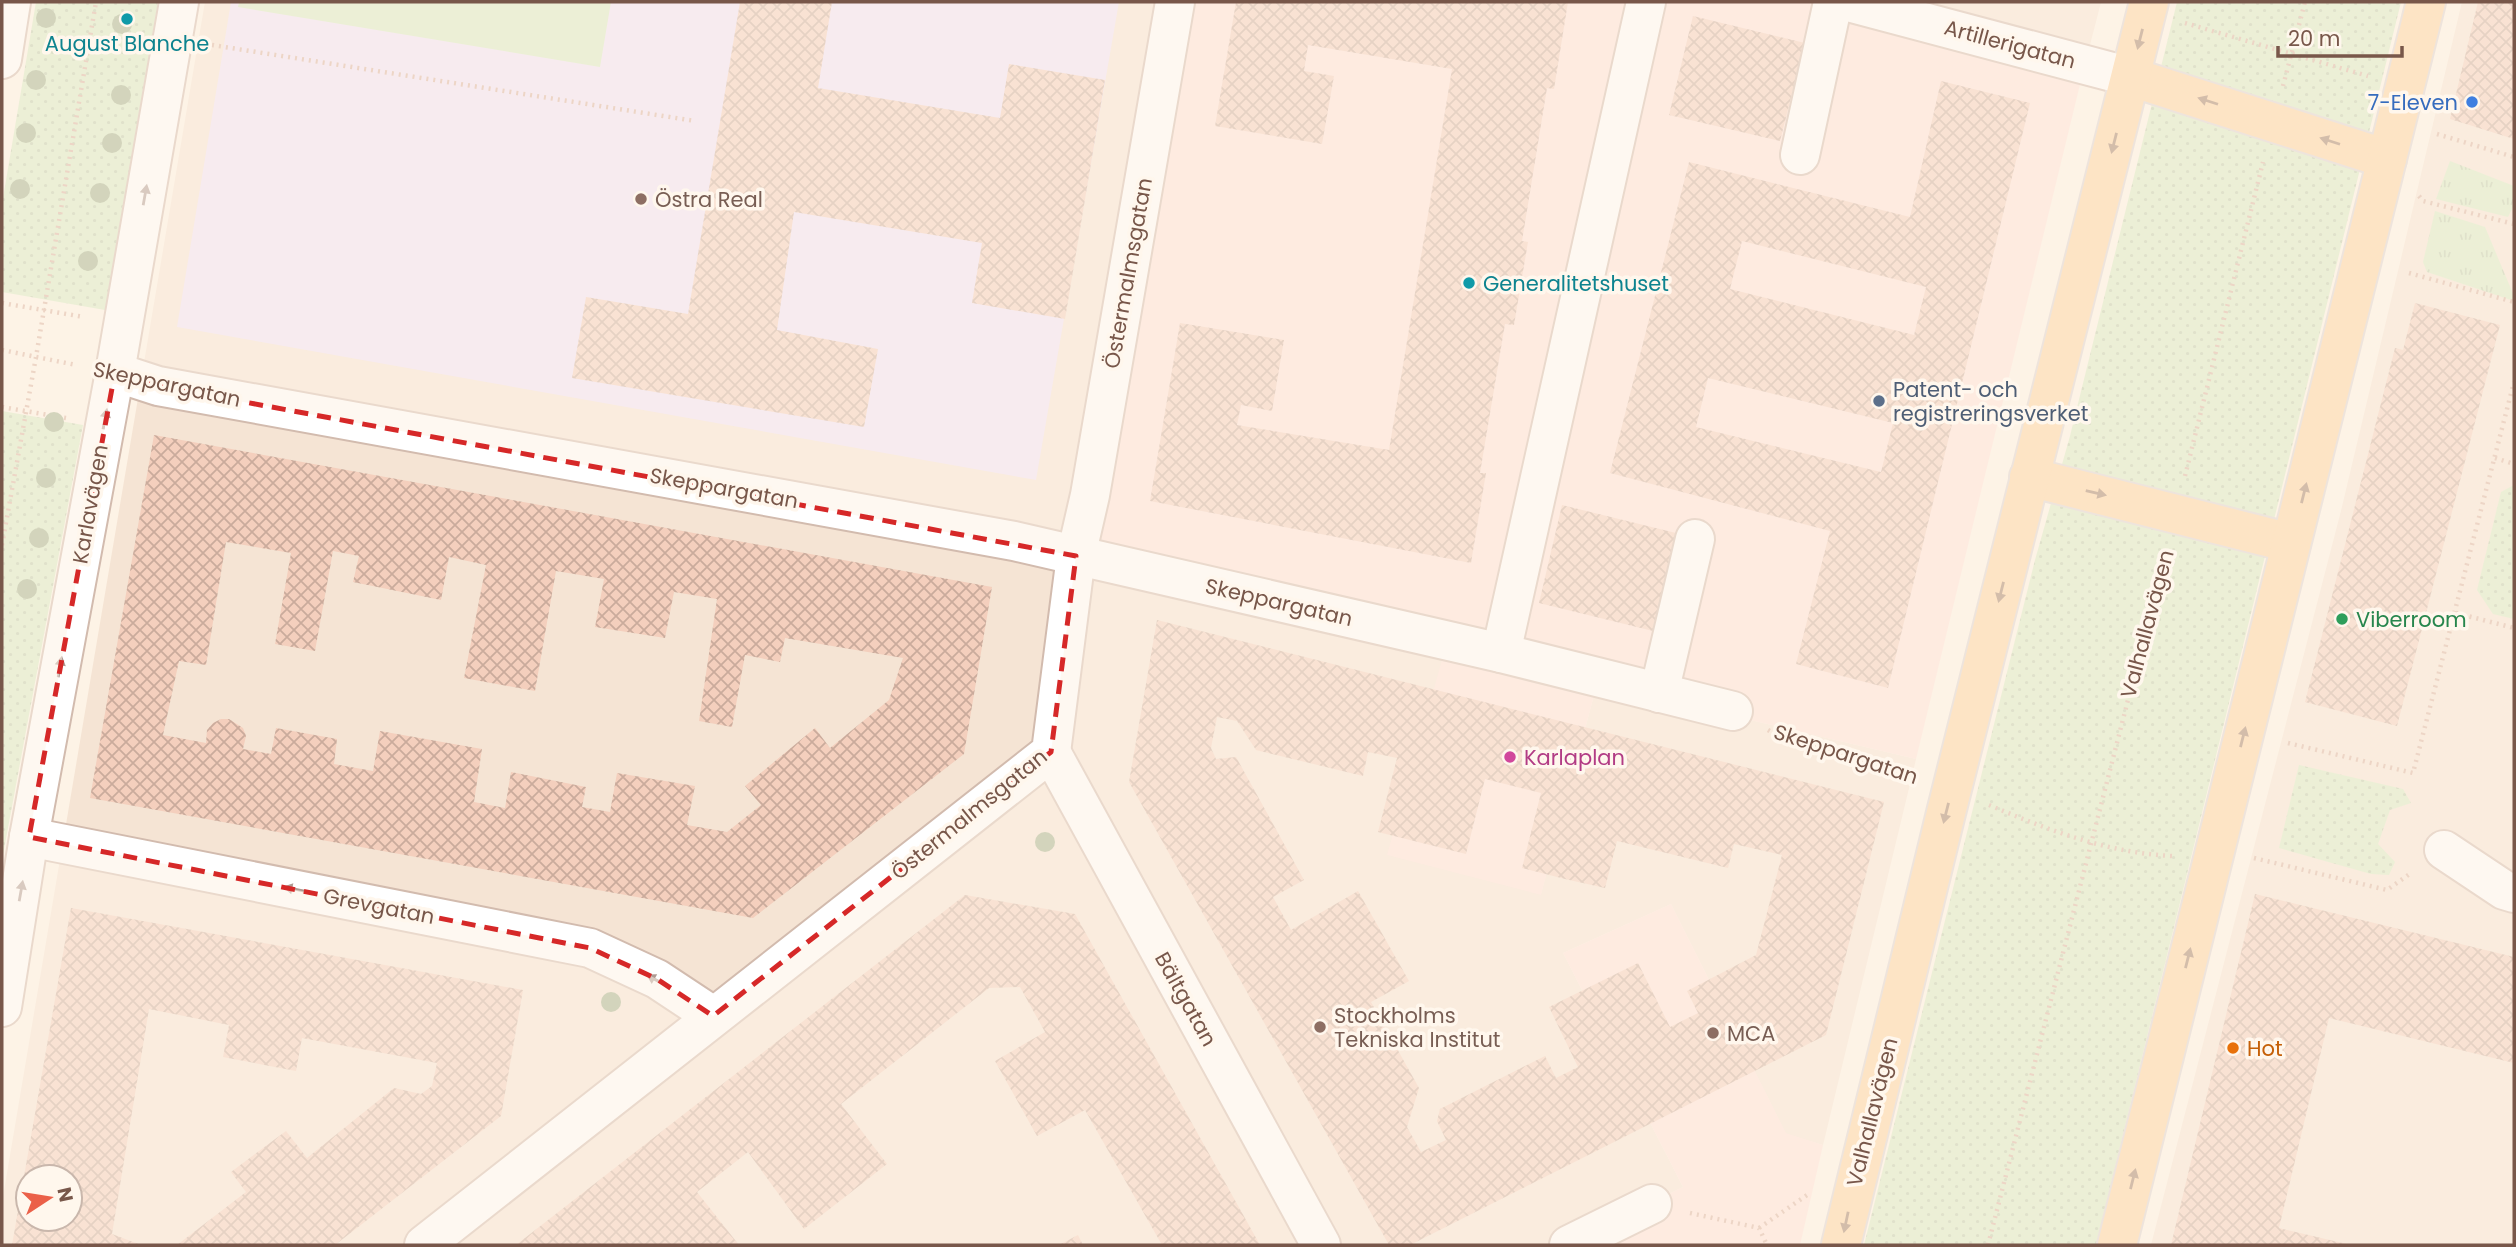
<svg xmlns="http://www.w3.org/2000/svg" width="2516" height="1247" viewBox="0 0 2516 1247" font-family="Poppins,sans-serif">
<defs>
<pattern id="grass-tufts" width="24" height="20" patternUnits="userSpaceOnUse" patternTransform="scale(1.75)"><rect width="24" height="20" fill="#d7ecc4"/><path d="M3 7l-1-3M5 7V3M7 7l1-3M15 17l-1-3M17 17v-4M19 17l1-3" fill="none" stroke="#bcccaa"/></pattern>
<pattern id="park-dots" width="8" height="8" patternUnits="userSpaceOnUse" patternTransform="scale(1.75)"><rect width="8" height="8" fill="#d7ecc4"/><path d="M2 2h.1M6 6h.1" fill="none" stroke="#bcccaa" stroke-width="1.8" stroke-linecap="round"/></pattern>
<pattern id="building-cross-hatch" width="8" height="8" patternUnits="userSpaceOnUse" patternTransform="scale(1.75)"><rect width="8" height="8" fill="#f4cfbd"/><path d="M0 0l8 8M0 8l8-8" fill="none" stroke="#caab9c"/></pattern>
</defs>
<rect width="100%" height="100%" fill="#fdf3e6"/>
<g fill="#f5e4d4" fill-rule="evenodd">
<path d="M205,2H1172L1448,642L1388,854L1541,894L1597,684L1916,759L1823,1145L1786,1134L1671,904L1563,953L1683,1187L1566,1245H2V1203ZM28,1177H70V1219H28Z"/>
<polygon points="1808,2 2101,2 2083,72"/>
<polygon points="2462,2 2514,2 2514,1245 2151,1245 2341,511"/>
</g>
<g fill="#fee2da">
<polygon points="1172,2 1808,2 2083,72 1916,759 1597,684 1541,895 1387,855 1447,642 1080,562"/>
<polygon points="1671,904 1786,1133 1823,1145 1800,1245 1566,1245 1683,1187 1563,953"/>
</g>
<polygon fill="#f0e3fa" points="231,2 1119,2 1036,480 177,327"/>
<g fill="url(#grass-tufts)">
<polygon points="2450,161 2514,186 2514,205 2508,217 2436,199"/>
<polygon points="2435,211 2485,227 2514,296 2514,301 2427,272 2423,262"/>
</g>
<g fill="url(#park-dots)">
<polygon points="36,2 158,2 105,310 2,292 2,204"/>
<polygon points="2177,2 2401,2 2096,1245 1864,1245 2035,560 2070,436"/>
<polygon points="2,411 83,425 2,860"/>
<polygon points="2514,485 2514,619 2493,614 2477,590 2501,492"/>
<polygon points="2299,765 2403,789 2411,803 2390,810 2378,844 2395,862 2389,875 2371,874 2279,848"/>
</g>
<polygon fill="#d7ecc4" points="239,2 611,2 600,67 238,7"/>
<g fill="url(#building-cross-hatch)" fill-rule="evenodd">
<polygon points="740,2 832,2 818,88 1000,118 1009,64 1105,80 1065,319 972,303 982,243 794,212 777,330 878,349 864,427 572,378 586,297 688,314"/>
<polygon points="1236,2 1568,2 1554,89 1547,88 1522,241 1528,242 1514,325 1505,324 1480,473 1486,473 1471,563 1150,501 1180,323 1284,340 1272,411 1241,405 1237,425 1389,450 1452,69 1308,45 1304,71 1334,76 1322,144 1215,126"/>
<polygon points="2478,2 2514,2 2514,139 2450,119"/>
<polygon points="1693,16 1805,43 1780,141 1669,115"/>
<path d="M1941,81L2030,103L1888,688L1796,664L1830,531L1610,473L1689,162L1910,217ZM1742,241L1926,287L1914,335L1730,289ZM1708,378L1893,423L1881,472L1696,427Z"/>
<polygon points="2415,303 2500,325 2397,726 2305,702 2395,348 2403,350"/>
<path d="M154,435L992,587L964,754L753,918L90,798ZM226,542L291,553L275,644L315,651L333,551L359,556L353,582L441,600L449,557L486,565L464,678L535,691L556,571L604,579L595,627L665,638L674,592L717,599L699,721L732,727L745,655L780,662L785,638L903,658L889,700L830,748L815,728L745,786L761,805L727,832L687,825L695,786L617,773L610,812L582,807L586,787L511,772L505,808L474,802L482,749L380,731L373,771L334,764L337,739L276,728L271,754L243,749L246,736L243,728L229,719H221L213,723L207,730L206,743L163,735L179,661L206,665Z"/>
<polygon points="1562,505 1676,533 1653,631 1539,603"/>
<path d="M1157,620L1884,802L1826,1035L1410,1245H1389L1129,782ZM1217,717L1237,721L1256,750L1363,776L1368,752L1397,758L1378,832L1466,854L1485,779L1541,793L1522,868L1565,879L1605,888L1617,841L1728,868L1734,844L1782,855L1756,955L1687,991L1698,1013L1670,1027L1638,963L1549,1007L1578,1067L1556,1078L1545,1056L1440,1109L1437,1121L1446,1140L1421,1152L1407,1127L1419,1088L1371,1002L1409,981L1358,891L1291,930L1273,897L1304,880L1236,757L1216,759L1211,748Z"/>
<polygon points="2255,894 2514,957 2514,1063 2329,1018 2279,1228 2351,1245 2171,1245"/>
<polygon points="965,895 1075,914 1260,1245 1162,1245 1085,1110 1037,1136 995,1061 1045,1032 1020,987 989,988 841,1104 887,1164 804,1229 748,1152 697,1192 739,1245 516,1245"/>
<path d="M71,908L523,990L501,1116L335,1245H177L246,1192L231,1172L286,1131L307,1158L394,1088L421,1094L432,1086L437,1063L302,1038L296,1071L223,1057L229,1025L149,1009L112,1234L141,1245H12ZM28,1177H70V1219H28Z"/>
<polygon points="1078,1235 1083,1245 1059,1245"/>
</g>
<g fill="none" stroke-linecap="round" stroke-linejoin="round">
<g stroke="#d2bbae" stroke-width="42">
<g id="minor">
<polyline points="1848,2 2131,77"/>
<polyline points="2,59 11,2"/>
<polyline points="1800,155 1833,2"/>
<polyline points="115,372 158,386 1014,541 1501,653 1733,711"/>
<polyline points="1501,653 1646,2"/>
<polyline points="1659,693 1695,539"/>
<polyline points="1051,752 1321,1245"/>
<polyline points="29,837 590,948 657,979 713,1016"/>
<polyline points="2444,850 2504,890 2514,893"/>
<polyline points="2,1007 29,837 115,372 179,2"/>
<polyline points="424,1245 1051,752 1076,556 1090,495 1175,2"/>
<polyline points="1569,1245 1652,1204"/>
</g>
</g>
<g stroke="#dcd3d0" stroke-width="42">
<g id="major">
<polyline points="2131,77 2387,159"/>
<polyline points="2029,477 2291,543"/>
<polyline points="1841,1245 1946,813 2149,2"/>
<polyline points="2117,1245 2426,2"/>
</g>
</g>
<g stroke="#d9b29f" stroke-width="4.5" stroke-dasharray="2 5" stroke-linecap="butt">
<polyline points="2185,23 2368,76"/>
<polyline points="212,45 695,121"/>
<polyline points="2283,86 2305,2"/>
<polyline points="2437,134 2514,157"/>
<polyline points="2419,196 2423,201 2514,224"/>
<polyline points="2409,273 2514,302"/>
<polyline points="2,303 84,317"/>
<polyline points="2,350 76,365"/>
<polyline points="2,407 66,418"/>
<polyline points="2495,458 2514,464"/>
<polyline points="2185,476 2263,162"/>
<polyline points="2,545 36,357 96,2"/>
<polyline points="2456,613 2514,628"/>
<polyline points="1768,730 1778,736 1913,774"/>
<polyline points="2288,743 2413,773 2514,382"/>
<path d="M1989,805C2048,830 2108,853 2172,856"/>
<polyline points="2254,858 2387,890 2411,873"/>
<polyline points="1690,1213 1759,1228 1767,1245"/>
<polyline points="1759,1228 1810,1193"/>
<polyline points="1988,1245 2166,552"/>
</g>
<use href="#minor" stroke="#fff" stroke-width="38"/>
<use href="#major" stroke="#fdd29d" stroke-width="38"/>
</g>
<g fill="#a0af8a">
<circle cx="46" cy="18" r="10"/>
<circle cx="122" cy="24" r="10"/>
<circle cx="36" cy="80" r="10"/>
<circle cx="121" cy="95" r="10"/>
<circle cx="26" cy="133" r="10"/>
<circle cx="112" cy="143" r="10"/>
<circle cx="20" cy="189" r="10"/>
<circle cx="100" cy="193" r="10"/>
<circle cx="88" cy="261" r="10"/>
<circle cx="54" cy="422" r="10"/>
<circle cx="46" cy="478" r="10"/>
<circle cx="39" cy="538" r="10"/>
<circle cx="27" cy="589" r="10"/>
<circle cx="1045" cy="842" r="10"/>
<circle cx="611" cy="1002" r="10"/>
</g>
<defs><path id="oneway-solid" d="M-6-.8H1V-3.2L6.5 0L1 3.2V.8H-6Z" transform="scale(1.75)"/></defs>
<g fill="#a07c63">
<use href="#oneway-solid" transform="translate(2140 39) rotate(104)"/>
<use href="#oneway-solid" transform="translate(2208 101) rotate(-162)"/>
<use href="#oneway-solid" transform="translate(2330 141) rotate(-162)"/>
<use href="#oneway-solid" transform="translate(2114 143) rotate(104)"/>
<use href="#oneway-solid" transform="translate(2096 493) rotate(13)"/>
<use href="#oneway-solid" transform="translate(2304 493) rotate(-76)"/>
<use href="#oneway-solid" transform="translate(2001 592) rotate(104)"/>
<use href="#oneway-solid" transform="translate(2243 737) rotate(-76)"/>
<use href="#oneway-solid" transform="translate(1946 813) rotate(104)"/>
<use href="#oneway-solid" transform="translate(2188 958) rotate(-76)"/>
<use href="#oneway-solid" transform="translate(2133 1179) rotate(-76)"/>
<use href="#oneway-solid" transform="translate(1846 1222) rotate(102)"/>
</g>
<g fill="#ae9a92">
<use href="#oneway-solid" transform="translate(145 195) rotate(-80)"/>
<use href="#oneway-solid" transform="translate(105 419) rotate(-79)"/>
<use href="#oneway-solid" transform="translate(60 667) rotate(-80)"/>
<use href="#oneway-solid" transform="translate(294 889) rotate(-169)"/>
<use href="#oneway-solid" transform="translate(21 891) rotate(-80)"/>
<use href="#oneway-solid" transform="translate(656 980) rotate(-151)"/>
</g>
<path d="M0 0H2516V1247H0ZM115,372L158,386L1076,556L1051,752L713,1016L657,979L590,948L29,837Z" fill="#fdf3e6" fill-opacity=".55" fill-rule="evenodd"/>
<path fill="none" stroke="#d62828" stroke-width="5" stroke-dasharray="14 9" stroke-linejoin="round" d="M115,372L158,386L1076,556L1051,752L713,1016L657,979L590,948L29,837Z"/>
<g fill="#0f9aa8" stroke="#fff7ed" stroke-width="2.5">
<circle cx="127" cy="19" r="7"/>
<circle cx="1469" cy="283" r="7"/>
</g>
<circle fill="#3f7fe0" stroke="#fff7ed" stroke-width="2.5" cx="2472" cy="102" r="7"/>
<g fill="#8d6e63" stroke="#fff7ed" stroke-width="2.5">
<circle cx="641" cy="199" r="7"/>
<circle cx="1320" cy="1027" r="7"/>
<circle cx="1713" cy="1033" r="7"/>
</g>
<circle fill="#5c6f8a" stroke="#fff7ed" stroke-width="2.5" cx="1879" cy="401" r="7"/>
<circle fill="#2e9e5b" stroke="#fff7ed" stroke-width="2.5" cx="2342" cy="619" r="7"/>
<circle fill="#d1479c" stroke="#fff7ed" stroke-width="2.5" cx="1510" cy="757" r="7"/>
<circle fill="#e8710a" stroke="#fff7ed" stroke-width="2.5" cx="2233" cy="1048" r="7"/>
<g text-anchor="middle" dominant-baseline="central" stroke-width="7" stroke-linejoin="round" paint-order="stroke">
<g font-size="21" fill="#0d838f" stroke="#fff7ed">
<text x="127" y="43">August Blanche</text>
<text x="1483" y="283" text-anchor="start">Generalitetshuset</text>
</g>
<g font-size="21" fill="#78574a" stroke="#fff7ed">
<text transform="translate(2010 44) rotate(15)">Artillerigatan</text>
<text transform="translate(1128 273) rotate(-80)">Östermalmsgatan</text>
<text transform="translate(167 384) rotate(12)">Skeppargatan</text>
<text transform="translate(724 488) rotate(10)">Skeppargatan</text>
<text transform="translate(90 504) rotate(-80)">Karlavägen</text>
<text transform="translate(1279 602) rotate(13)">Skeppargatan</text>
<text transform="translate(2147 624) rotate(-75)">Valhallavägen</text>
<text transform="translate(1846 754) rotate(18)">Skeppargatan</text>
<text transform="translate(969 814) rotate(-39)">Östermalmsgatan</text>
<text transform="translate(379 906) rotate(11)">Grevgatan</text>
<text transform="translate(1186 999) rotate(61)">Bältgatan</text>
<text transform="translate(1872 1112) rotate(-76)">Valhallavägen</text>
</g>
<g font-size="21" fill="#366cbe" stroke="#fff7ed" text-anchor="end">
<text x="2458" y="102">7-Eleven</text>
</g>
<g font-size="21" fill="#785e54" stroke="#fff7ed" text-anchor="start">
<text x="655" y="199">Östra Real</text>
<text x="1334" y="1015">Stockholms<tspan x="1334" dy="24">Tekniska Institut</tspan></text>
<text x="1727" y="1033">MCA</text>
</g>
<g font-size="21" fill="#4e5e75" stroke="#fff7ed" text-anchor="start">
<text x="1893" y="389">Patent- och<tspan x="1893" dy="24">registreringsverket</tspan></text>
</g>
<g font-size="21" fill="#27864d" stroke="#fff7ed" text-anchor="start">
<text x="2356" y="619">Viberroom</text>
</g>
<g font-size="21" fill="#b23c85" stroke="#fff7ed" text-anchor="start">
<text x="1524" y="757">Karlaplan</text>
</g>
<g font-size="21" fill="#c56008" stroke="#fff7ed" text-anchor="start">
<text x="2247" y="1048">Hot</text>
</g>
</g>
<rect width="2516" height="1247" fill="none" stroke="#78574a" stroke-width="7"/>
<g transform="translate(49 1198) rotate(78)"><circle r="33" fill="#fff7ed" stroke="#c9b7ac" stroke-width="2"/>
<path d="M0-5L12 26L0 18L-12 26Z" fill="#eb6048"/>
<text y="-10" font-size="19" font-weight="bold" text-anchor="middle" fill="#78574a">N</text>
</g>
<path d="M2278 46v10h124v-10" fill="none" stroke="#78574a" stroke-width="3.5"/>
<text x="2288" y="46" font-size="21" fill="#78574a" stroke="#fff7ed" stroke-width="5" paint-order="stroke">20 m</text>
</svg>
